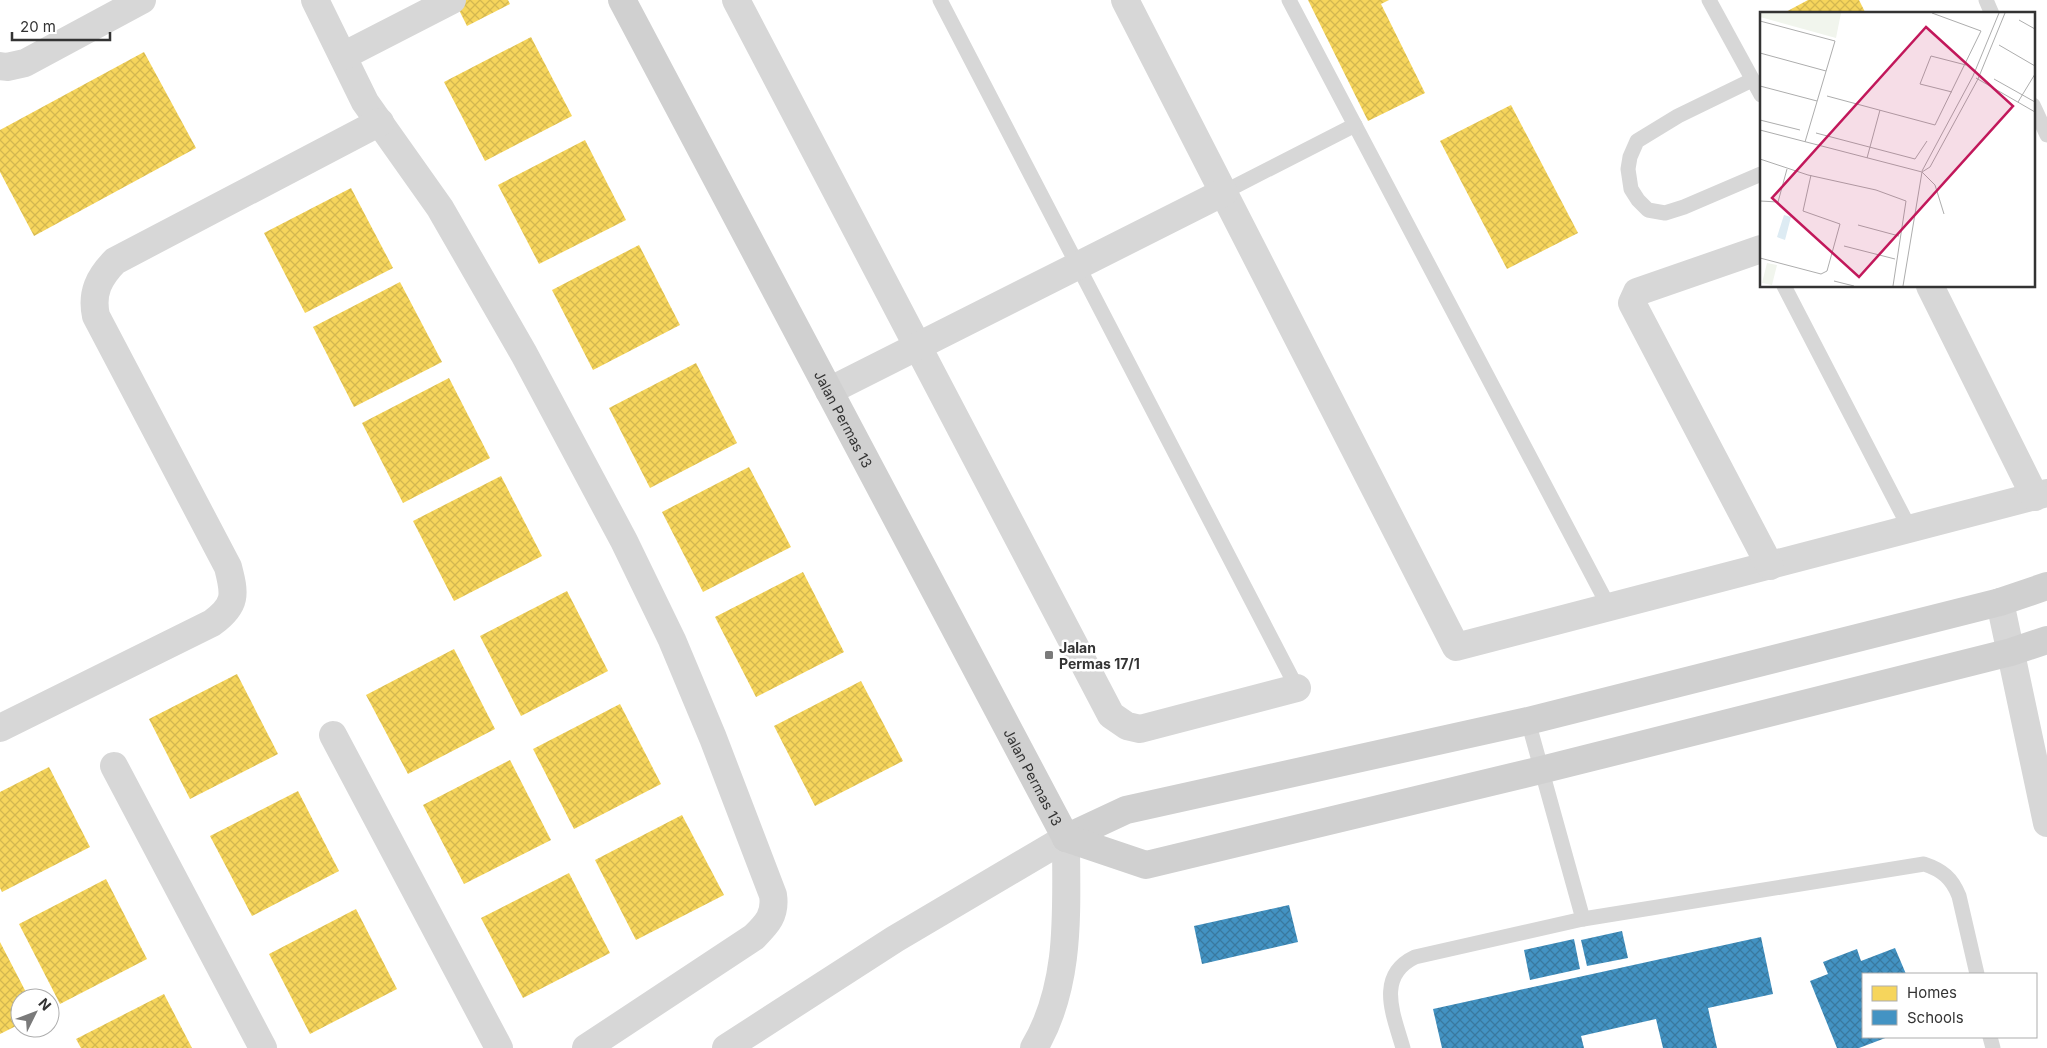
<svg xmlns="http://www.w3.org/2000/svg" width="2047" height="1048" viewBox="0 0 2047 1048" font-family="Inter,sans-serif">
<defs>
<pattern id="homes-cross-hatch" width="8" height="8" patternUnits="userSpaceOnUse" patternTransform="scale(1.25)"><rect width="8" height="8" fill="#f6d55c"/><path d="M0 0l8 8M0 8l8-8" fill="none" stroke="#d3b750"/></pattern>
<pattern id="schools-cross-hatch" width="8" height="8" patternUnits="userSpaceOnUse" patternTransform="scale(1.25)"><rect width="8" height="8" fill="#4393c3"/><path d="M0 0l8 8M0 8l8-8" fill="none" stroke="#39799f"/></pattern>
</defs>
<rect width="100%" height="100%" fill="#fff"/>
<g fill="url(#homes-cross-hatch)">
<polygon points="454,0 508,0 510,4 467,26"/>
<polygon points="1308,0 1389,0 1381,4 1425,93 1368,121"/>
<polygon points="1808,0 1859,0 1866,14 1782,14"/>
<polygon points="531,37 572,116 485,161 444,82"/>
<polygon points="144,52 196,148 34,236 0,172 0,130"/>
<polygon points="1511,105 1578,233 1507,269 1440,141"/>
<polygon points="585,140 626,220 539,264 498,185"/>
<polygon points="351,188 393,268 305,313 264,233"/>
<polygon points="639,245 680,325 593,370 552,290"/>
<polygon points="400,282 442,362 354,407 313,327"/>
<polygon points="696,363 737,443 650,488 609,408"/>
<polygon points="449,378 490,458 403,503 362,423"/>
<polygon points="749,467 791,547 703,592 662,512"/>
<polygon points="501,476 542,556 454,601 413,521"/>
<polygon points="803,572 844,652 756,697 715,617"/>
<polygon points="567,591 608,671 521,716 480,636"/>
<polygon points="454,649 495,729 408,774 366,695"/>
<polygon points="237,674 278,754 190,799 149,719"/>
<polygon points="861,681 903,761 815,806 774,726"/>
<polygon points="620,704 661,784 574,829 533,749"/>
<polygon points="510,760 551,840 464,884 423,805"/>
<polygon points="49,767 90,847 2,892 0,888 0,792"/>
<polygon points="298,791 339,871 252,916 210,836"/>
<polygon points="682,815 724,895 636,940 595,860"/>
<polygon points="569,873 610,953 523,998 481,918"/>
<polygon points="106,879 147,959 60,1004 19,924"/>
<polygon points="356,909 397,989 310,1034 269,954"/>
<polygon points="0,942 29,998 20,998 20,1024 0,1034"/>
<polygon points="164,994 192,1048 81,1048 76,1039"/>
</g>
<g fill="url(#schools-cross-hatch)">
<polygon points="1289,905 1298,942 1202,964 1194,926"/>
<polygon points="1622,931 1628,958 1587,966 1581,940"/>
<polygon points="1761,937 1773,994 1708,1008 1717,1048 1663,1048 1656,1019 1581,1036 1584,1048 1442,1048 1433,1009"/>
<polygon points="1574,939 1580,969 1530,980 1524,950"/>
<polygon points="1895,948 1906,974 1863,974 1863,1037 1888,1037 1859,1048 1837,1048 1810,981 1828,974 1823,962 1857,949 1861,961"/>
</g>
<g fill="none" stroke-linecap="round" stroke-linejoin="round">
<g stroke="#d7d7d7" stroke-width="15">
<polyline points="940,0 1297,688"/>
<polyline points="1289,0 1609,607"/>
<polyline points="1709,0 1761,95"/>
<polyline points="1986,0 1992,14"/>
<polyline points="1752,80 1678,116 1637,141 1630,157 1628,169 1631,189 1638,200 1648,210 1665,213 1684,207 1761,174"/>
<polyline points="2033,105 2047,135"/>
<polyline points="1224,192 1355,125"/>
<polyline points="1784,286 1910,529"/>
<polyline points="1528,721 1583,919"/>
<polyline points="1990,1037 1993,1048"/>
<path d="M1403,1048C1394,1016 1375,976 1415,957L1583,919L1924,864C1942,870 1952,878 1959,896L1977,974"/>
</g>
<g stroke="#d7d7d7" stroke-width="28">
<path d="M315,0L365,102L440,208L524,354L624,541L672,640L713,738L773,895C776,915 767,924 754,937L586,1048"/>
<polyline points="736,0 1111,715 1127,726 1140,729 1297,688"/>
<polyline points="1125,0 1456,647 2047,493"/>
<polyline points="343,56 452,0"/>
<polyline points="0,66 7,67 25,63 142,0"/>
<polyline points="1761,249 1637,292 1632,303 1770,566"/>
<polyline points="1930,286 2035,497"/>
<polyline points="829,391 1224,192"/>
<polyline points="2000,602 2047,823"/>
<path d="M0,728L212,623C237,605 235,594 228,567L96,316C91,293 99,277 115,261L380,122"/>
<polyline points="333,735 499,1048"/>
<polyline points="114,766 263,1048"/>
<polyline points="726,1048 895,939 1066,838"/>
<path d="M1034,1048C1072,984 1066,909 1066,838"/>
</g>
<g stroke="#d0d0d0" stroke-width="28">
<path id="s1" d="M622,0L1066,838"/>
<polyline points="1066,838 1126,810 1528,721 2000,602 2047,586"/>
<polyline points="1066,838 1146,865 1541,770 2011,652 2047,640"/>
</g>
</g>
<rect fill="#7a7a7a" stroke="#fff" stroke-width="2" x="1044" y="650" width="10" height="10" rx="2.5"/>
<g text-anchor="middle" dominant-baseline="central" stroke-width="5" stroke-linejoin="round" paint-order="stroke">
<g font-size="14" fill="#333" stroke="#fff">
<text stroke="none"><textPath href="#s1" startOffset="474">Jalan Permas 13</textPath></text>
<text stroke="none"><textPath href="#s1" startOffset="879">Jalan Permas 13</textPath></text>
</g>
<g font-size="14" font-weight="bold" fill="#333" stroke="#fff" text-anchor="start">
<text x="1059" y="647">Jalan<tspan x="1059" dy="16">Permas 17/1</tspan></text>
</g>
</g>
<g transform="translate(1760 12)">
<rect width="275" height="275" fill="#fff"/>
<path d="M0,1H81L76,26L0,5Z" fill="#f1f5ed"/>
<path d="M7,251L17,253L12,273L2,271Z" fill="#f1f5ed"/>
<path d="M24,203L31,205L25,228L17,225Z" fill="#ddebf3"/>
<path fill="none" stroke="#adadad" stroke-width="1" d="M259,8L275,17M0,9L75,29L45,130M239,33L275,54M0,41L66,59M216,66L275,100M234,67L275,90M0,74L57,89M192,80L160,72L171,44L206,53M67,84L175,113L221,19L172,1M258,90L275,62M0,108L40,118M0,118L162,160M56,121L155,147L167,129M107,146L120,98M0,147L48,163L116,178L146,189L133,274M162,159L213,64L239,1M162,160L175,173L184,202M162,160L170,155L218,67L245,1M0,189L18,190L27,157M98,213L139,224M84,234L135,247M0,246L61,262L67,259L80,212L43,199L51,163M74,269L94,274M143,274L162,160"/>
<path fill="#c2185b" fill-opacity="0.15" stroke="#c2185b" stroke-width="2.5" d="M166,15L253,94L99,265L12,186Z"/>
<rect width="275" height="275" fill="none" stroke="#333" stroke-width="2.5"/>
</g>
<rect x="1862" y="973" width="175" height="65" fill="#ffffff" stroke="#adadad"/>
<rect x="1872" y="986" width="25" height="15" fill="#f6d55c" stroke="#adadad"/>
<text x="1907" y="998" font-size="15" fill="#333333">Homes</text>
<rect x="1872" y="1010" width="25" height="15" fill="#4393c3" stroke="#adadad"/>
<text x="1907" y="1023" font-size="15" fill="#333333">Schools</text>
<g transform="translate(35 1013) rotate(48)"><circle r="24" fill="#ffffff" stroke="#adadad"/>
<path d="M0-4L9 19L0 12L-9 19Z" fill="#7a7a7a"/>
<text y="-8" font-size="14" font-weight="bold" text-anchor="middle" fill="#333333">N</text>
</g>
<path d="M12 32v8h98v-8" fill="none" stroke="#333333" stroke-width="2.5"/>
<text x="20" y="32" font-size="15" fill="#333333" stroke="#ffffff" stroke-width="4" paint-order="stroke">20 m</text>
</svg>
